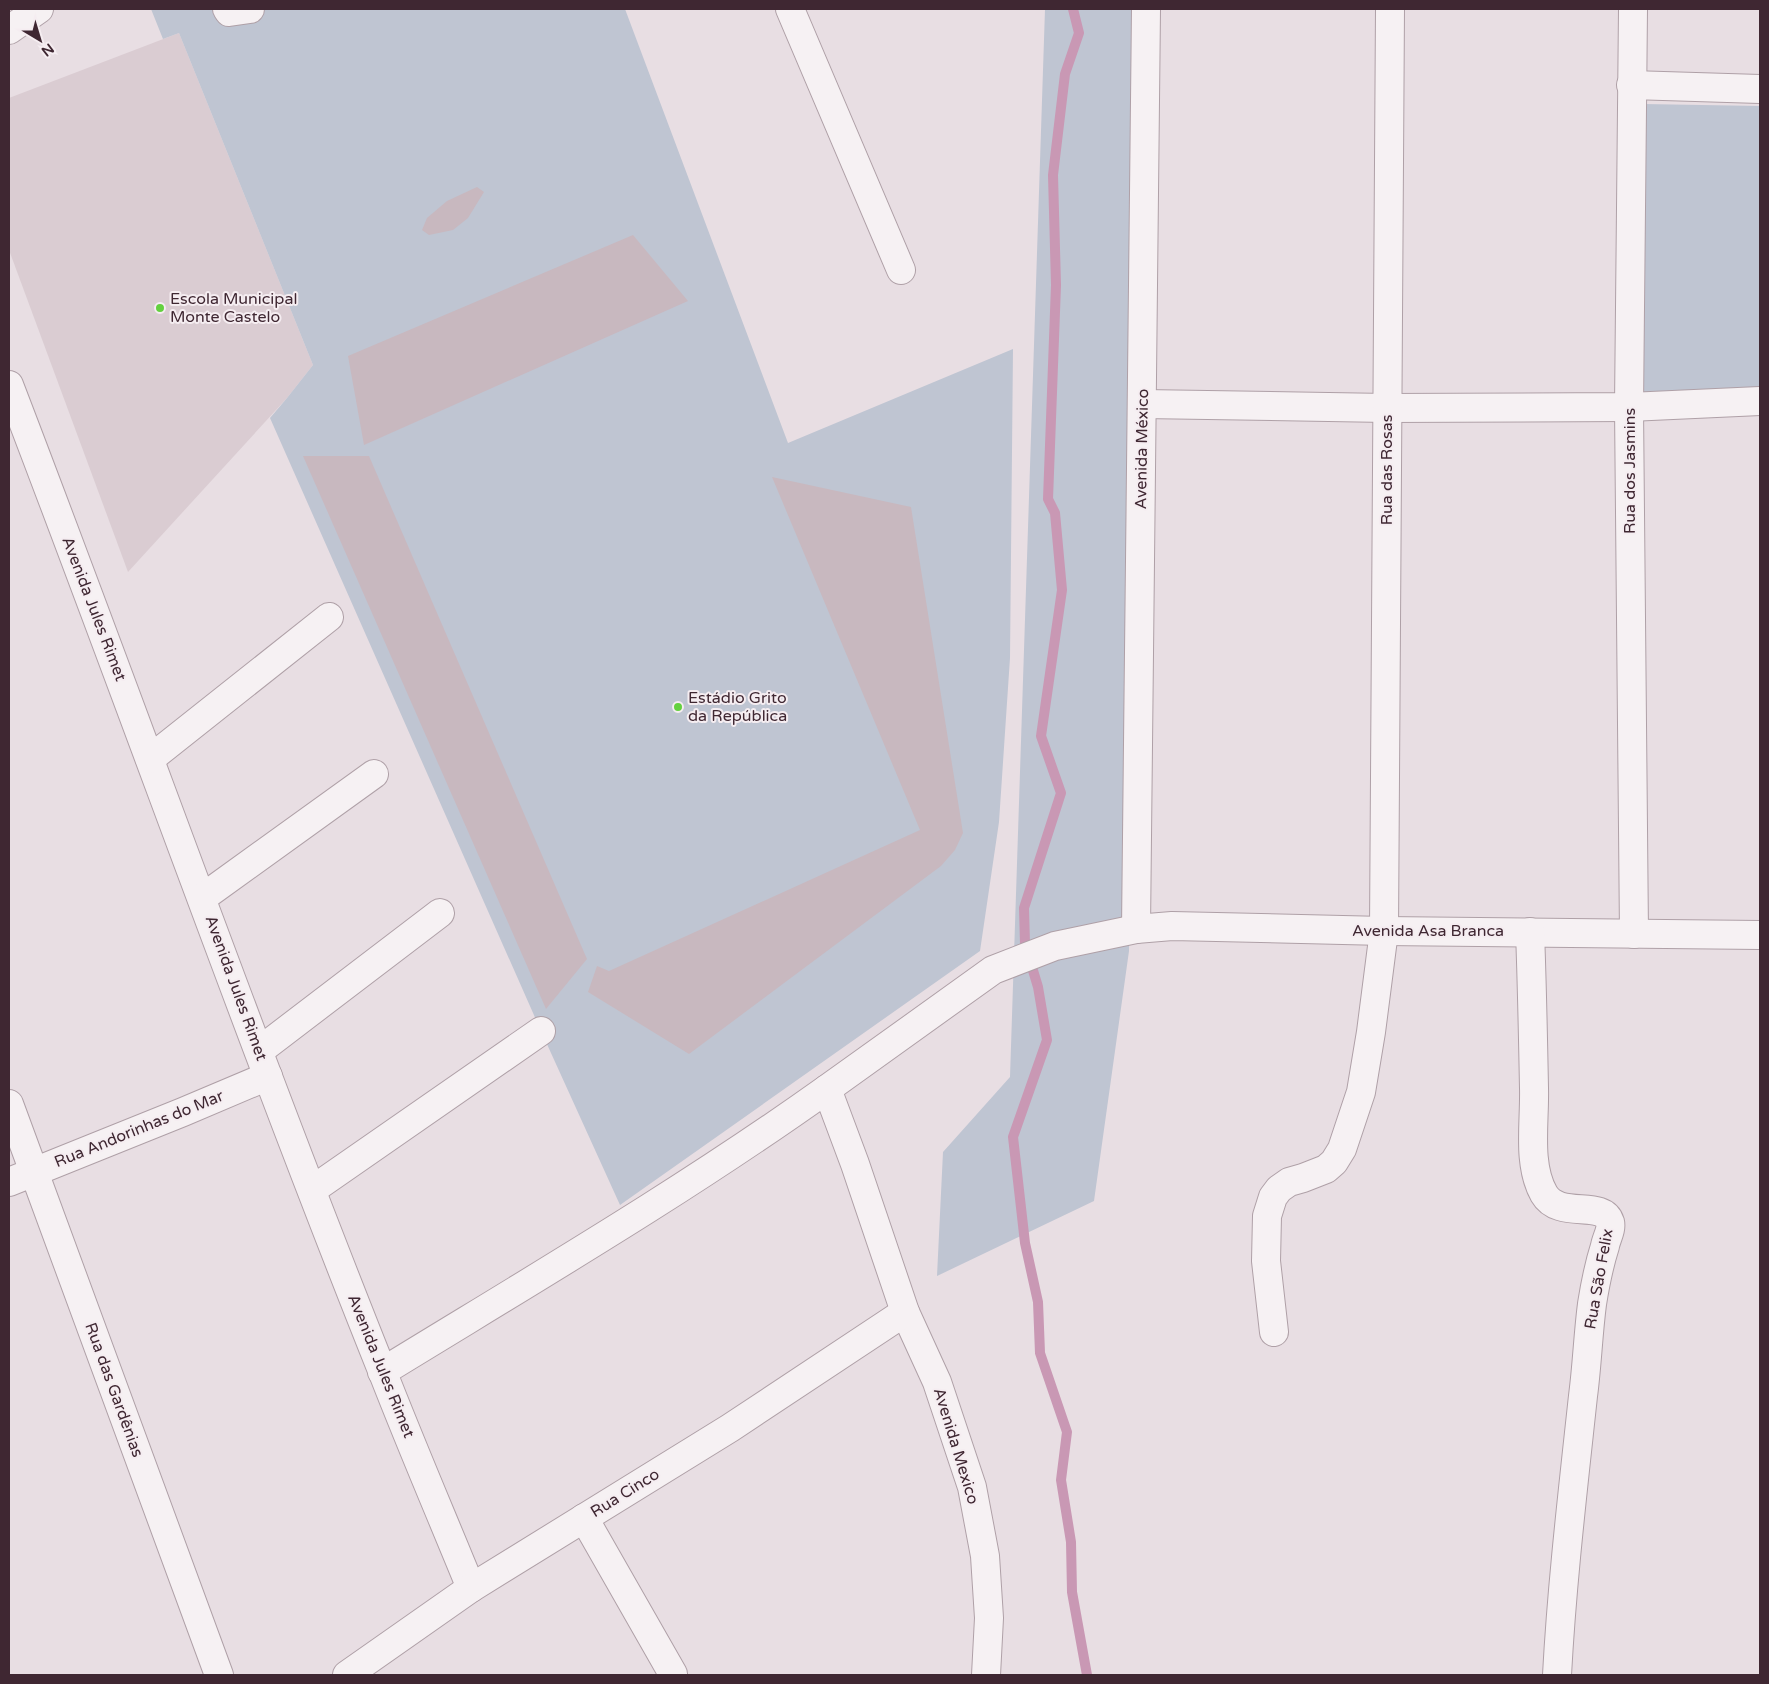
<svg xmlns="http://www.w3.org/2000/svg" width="1769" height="1684" viewBox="0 0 1769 1684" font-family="'Varela Round',sans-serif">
<rect width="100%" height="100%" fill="#e8dee3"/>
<polygon fill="#daccd2" points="179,33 313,365 287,398 128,572 9,250 9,98"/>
<g fill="#bfc5d2">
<polygon points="151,9 625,9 788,443 1013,349 1010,658 999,822 980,951 620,1205 541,1031 270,418 287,398 313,365 179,33 163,39"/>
<polygon points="1045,9 1141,9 1129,951 1094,1201 937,1276 943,1152 1010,1077"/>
<polygon points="1643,104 1760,106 1760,413 1637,412"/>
</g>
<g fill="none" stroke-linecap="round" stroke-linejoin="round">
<polyline stroke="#c998b4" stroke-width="10" points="1073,9 1079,33 1065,74 1053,175 1056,285 1048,499 1055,513 1062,590 1041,736 1061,793 1024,908 1025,944 1038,987 1047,1040 1013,1137 1025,1243 1038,1302 1040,1353 1067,1432 1061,1480 1071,1542 1072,1592 1087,1675"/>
</g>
<g fill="#c8b8bf">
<polygon points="477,187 484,192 468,218 453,230 429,235 422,230 427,218 447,201"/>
<polygon points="633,235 688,301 364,445 348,356"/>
<polygon points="303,456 369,456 587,959 546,1009"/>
<polygon points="772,477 911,507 963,833 955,850 941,866 689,1054 588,992 597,966 609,971 920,830"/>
</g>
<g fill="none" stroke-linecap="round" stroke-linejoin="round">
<g stroke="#afa0a7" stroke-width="30">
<g id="minor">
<polyline points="227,9 229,12 250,9"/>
<polyline points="790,9 901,270"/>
<polyline points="1146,9 1136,929 1172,926 1384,931 1760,935"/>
<polyline points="1633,9 1629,407 1634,934"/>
<polyline points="9,30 39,9"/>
<polyline points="1631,85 1760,89"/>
<path d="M9,385C135,713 252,1046 383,1373C411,1445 442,1517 471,1588"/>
<polyline points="1143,404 1387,408 1629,407 1760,401"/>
<polyline points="150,759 329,617"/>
<polyline points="202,898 374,774"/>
<path d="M1530,932C1532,984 1533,1036 1534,1088C1535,1122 1527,1164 1544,1194C1559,1220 1603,1199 1610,1222C1612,1230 1606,1239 1605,1246C1599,1265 1595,1285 1592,1304C1588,1335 1587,1366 1583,1396C1573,1489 1562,1582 1557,1675"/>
<polyline points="259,1051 440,913"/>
<polyline points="827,1089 993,970 1055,946 1136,929"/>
<polyline points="9,1104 219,1675"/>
<polyline points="9,1182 183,1112 268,1076"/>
<polyline points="312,1190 541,1031"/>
<polyline points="1274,1332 1266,1261 1267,1216 1273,1197 1279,1189 1289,1182 1303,1178 1326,1169 1334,1162 1342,1149 1361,1092 1371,1032 1384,931 1390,9"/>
<path d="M382,1372C532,1280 684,1191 827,1089L855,1164L905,1312L937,1382L972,1487L985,1556L989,1618L986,1675"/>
<polyline points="584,1518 673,1674"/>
<polyline points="347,1675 471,1588 730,1428 905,1312"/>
</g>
</g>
<use href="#minor" stroke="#f6f1f3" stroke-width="28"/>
</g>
<g fill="#63d13f" stroke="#f5edf1" stroke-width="2">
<circle cx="160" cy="308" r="5"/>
<circle cx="678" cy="707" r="5"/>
</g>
<g text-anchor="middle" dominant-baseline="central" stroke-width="4" stroke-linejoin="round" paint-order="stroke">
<g font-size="16" fill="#3f2732" stroke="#f5edf1" text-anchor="start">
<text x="170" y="299">Escola Municipal<tspan x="170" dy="18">Monte Castelo</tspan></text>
<text x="688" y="698">Estádio Grito<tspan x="688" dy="18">da República</tspan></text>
</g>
<g font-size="16" fill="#3f2732" stroke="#f5edf1">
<text transform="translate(1142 449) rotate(-89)">Avenida México</text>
<text transform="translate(1387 470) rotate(-90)">Rua das Rosas</text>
<text transform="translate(1630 471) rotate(-90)">Rua dos Jasmins</text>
<text transform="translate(94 609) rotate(69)">Avenida Jules Rimet</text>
<text x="1428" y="931">Avenida Asa Branca</text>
<text transform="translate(236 988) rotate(70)">Avenida Jules Rimet</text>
<text transform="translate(139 1129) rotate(-22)">Rua Andorinhas do Mar</text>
<text transform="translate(1599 1279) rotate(-80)">Rua São Felix</text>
<text transform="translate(381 1366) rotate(68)">Avenida Jules Rimet</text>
<text transform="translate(114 1390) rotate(70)">Rua das Gardênias</text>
<text transform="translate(956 1446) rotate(73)">Avenida Mexico</text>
<text transform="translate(625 1493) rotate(-32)">Rua Cinco</text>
</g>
</g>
<rect width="1769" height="1684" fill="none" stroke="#3f2732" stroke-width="20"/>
<g transform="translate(40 40) rotate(142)" stroke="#f5edf1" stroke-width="4" paint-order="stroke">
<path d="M0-4L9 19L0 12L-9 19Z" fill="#3f2732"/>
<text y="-8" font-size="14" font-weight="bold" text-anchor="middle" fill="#3f2732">N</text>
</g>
</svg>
